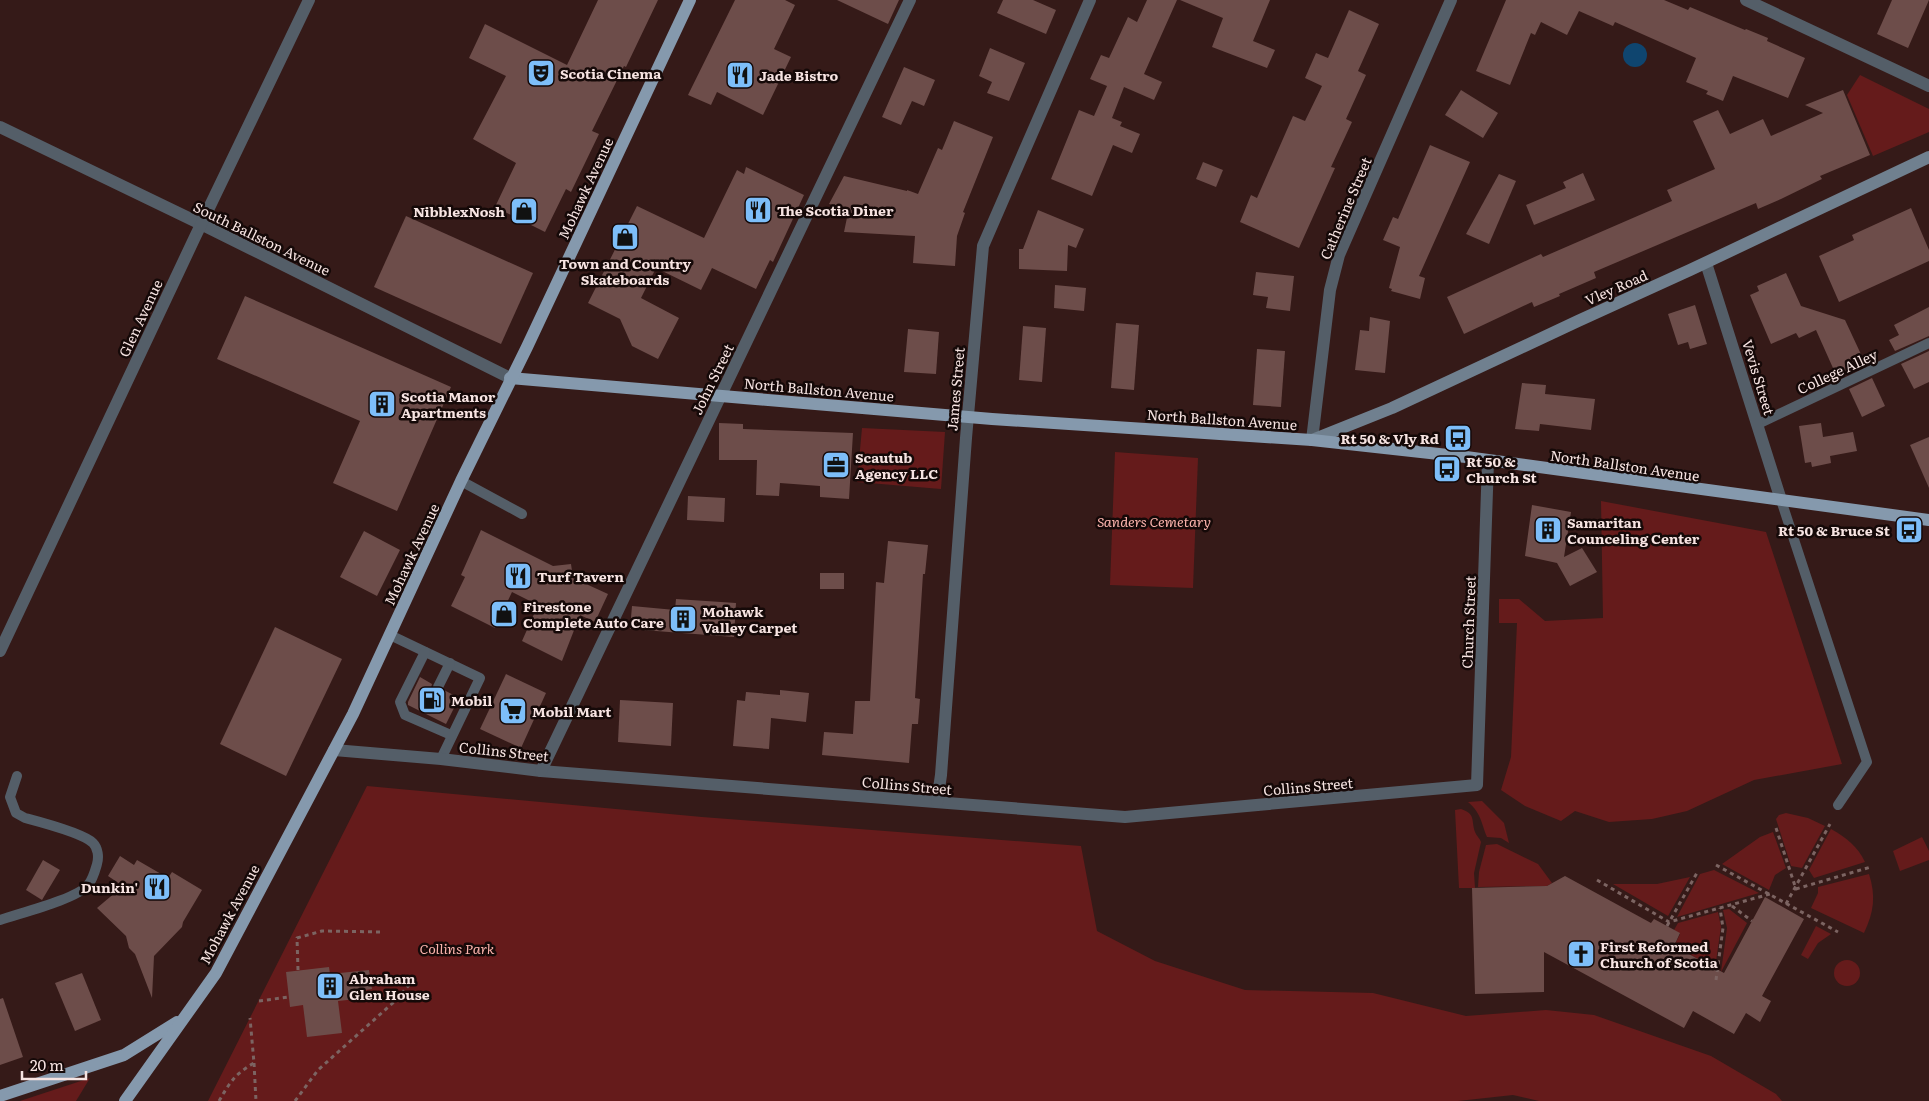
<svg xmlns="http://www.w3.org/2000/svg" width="1929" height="1101" viewBox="0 0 1929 1101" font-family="Literata,serif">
<rect width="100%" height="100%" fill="#351a18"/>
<g fill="#651b1b">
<polygon points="1860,75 1929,109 1929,132 1873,156 1847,95"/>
<polygon points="862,428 945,432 941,489 857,482"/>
<polygon points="1115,452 1198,458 1193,588 1110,585"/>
<polygon points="1601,501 1766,532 1842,764 1754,780 1687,811 1652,819 1609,822 1575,811 1561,821 1525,806 1501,790 1511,757 1517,623 1499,623 1499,599 1519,599 1545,621 1603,618"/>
<polygon points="367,786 702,817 1081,846 1097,931 1155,961 1245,990 1373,993 1466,1016 1546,1010 1594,1015 1711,1056 1776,1094 1782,1101 1539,1101 1513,1095 1458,1101 208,1101"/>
<path d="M1482,801L1504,823L1509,843L1501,838L1487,837C1481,822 1481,813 1468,802Z"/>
<path d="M1461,809C1476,814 1471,820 1475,832C1476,835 1480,839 1481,842L1474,873L1475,888H1459L1455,810Z"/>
<polygon points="1786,813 1808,818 1825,826 1802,868 1791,866 1776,819 1779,815"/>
<path d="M1831,829C1847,838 1857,846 1865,862L1814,878L1809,870Z"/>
<polygon points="1773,832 1786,868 1775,875 1769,890 1722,864 1760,837"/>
<polygon points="1922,837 1929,851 1929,860 1900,871 1893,851"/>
<polygon points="1497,844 1538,864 1552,883 1547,886 1478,887 1479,872 1486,845"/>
<polygon points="1714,870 1759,893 1677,917 1700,874"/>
<path d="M1869,874C1876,896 1874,912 1864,933L1811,908L1818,893V887Z"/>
<polygon points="1690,877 1668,916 1613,884 1657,884"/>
<polygon points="1729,909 1747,923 1721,972 1727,928 1723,910"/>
<polygon points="1718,912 1721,927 1715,968 1674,946 1680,934 1674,930 1678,923"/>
<polygon points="1816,926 1831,934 1818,943 1808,959 1801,955"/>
<circle cx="1847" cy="973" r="13"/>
<polygon points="90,1078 76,1101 20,1101"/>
</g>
<circle fill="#0f456f" cx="1635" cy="55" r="12"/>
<g fill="#6d4d4a">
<polygon points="598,0 658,0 626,67 624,66 592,131 599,134 571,192 566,189 545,232 495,207 516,163 473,139 506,76 469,58 485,24 567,65"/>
<polygon points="735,0 785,0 795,5 774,49 791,57 763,115 717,92 711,105 688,95"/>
<polygon points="837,0 899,0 888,24"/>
<polygon points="1003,0 1033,0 1056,10 1046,34 997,13"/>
<polygon points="1147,0 1177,0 1144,74 1162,82 1154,100 1124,87 1112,118 1122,122 1120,126 1140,134 1132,153 1113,145 1092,196 1051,179 1079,110 1094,116 1107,86 1090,79 1101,55 1109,58 1128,17 1137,22"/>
<polygon points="1180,0 1270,0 1253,41 1275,50 1267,68 1212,47 1223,18"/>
<polygon points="1506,0 1664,0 1688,10 1690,7 1745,30 1746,29 1768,38 1767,41 1805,58 1788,98 1733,76 1723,101 1706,94 1708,91 1686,82 1696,58 1615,22 1613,26 1579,11 1567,35 1541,22 1535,35 1531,33 1510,85 1476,71"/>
<polygon points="1892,0 1929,0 1908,48 1877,34"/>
<polygon points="1349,10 1379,24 1358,71 1366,75 1346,119 1352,122 1331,167 1335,168 1299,248 1240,222 1251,195 1257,198 1293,116 1305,121 1322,86 1305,78 1316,53 1328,58"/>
<polygon points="990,48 1025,63 1009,101 987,93 992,82 979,76"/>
<polygon points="904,67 935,80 924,106 912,101 901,125 882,117"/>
<polygon points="1461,90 1498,113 1483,138 1445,115"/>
<polygon points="1843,90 1870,155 1820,176 1822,179 1781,199 1758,209 1756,203 1594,272 1596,278 1559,294 1560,296 1534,307 1532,302 1464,334 1447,297 1541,254 1543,257 1672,201 1667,190 1715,169 1693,121 1718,110 1730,134 1763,119 1771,136 1823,113 1805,105"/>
<polygon points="954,121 993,137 963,212 965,213 957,236 955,266 913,263 915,236 844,232 849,208 829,204 844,176 907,191 907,190 918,194 938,148 942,150"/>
<polygon points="1430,145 1470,162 1419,276 1425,278 1420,299 1391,291 1392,289 1389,288 1400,247 1383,240 1393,217 1398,219"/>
<polygon points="1203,162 1223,170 1216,187 1196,179"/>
<polygon points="746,167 804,195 773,262 770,260 756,289 712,268 701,290 656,268 641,298 679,318 658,359 632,346 620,319 588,303 637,206 704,238 737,170 744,174"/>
<polygon points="1583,173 1595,200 1534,225 1526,205 1566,188 1563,182"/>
<polygon points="1499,174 1516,181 1489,244 1466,234"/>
<polygon points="1911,208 1929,250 1929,261 1839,302 1819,256 1854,240 1852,235"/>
<polygon points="1038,210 1084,229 1076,248 1068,245 1067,271 1019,269 1019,249 1023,249"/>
<polygon points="406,216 533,273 501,344 374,287"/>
<polygon points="1256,272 1294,276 1290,311 1266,308 1268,297 1253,295"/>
<polygon points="1786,273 1801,306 1845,320 1866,365 1843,376 1842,375 1837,377 1816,330 1799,338 1796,333 1771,344 1750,295 1759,291 1757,286"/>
<polygon points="1055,285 1086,288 1084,311 1054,308"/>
<polygon points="245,296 451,387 397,511 333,483 360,421 217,359"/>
<polygon points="1695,305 1707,344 1690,349 1688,342 1678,345 1668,314"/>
<polygon points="1929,307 1929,336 1895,351 1889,340 1899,335 1894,325"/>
<polygon points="1370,317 1390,321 1385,373 1355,370 1360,330 1369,331"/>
<polygon points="1116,323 1139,325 1134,390 1111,388"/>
<polygon points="1023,326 1046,328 1042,382 1019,380"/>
<polygon points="908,329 939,332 936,374 904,372"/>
<polygon points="1257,349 1285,351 1281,407 1253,405"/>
<polygon points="1929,351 1929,382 1914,389 1901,364"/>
<polygon points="1872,378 1885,406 1862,417 1849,389"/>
<polygon points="1522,383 1546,385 1545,394 1595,399 1591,430 1540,424 1539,431 1515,429"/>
<polygon points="719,423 743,424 743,429 853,433 849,499 820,497 820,486 780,483 779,496 756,495 757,460 719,460"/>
<polygon points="1821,423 1823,437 1853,432 1857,451 1830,456 1831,463 1812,467 1811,462 1805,463 1799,426"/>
<polygon points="1929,437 1929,488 1910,445"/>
<polygon points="688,496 725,498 724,522 687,520"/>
<polygon points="1532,505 1571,512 1564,557 1582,548 1597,572 1570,586 1557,563 1525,556"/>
<polygon points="481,530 553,566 571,564 573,578 608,594 595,622 580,615 562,661 522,641 538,605 512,592 495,628 451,606 465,577 461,575"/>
<polygon points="364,531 400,550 377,596 340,577"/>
<polygon points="888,541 928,545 925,574 923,574 915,698 920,699 918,724 912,724 909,763 822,755 824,732 853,734 855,701 870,701 876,582 884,583"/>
<rect x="820" y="573" width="24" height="16"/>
<polygon points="676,599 736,603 734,637 630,629 632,606 675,610"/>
<polygon points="275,627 342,659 286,776 220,744"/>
<polygon points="506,674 546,693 521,748 480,729"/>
<polygon points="420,677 432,684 431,688 435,693 439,694 444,690 459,698 446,724 408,705 408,702"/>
<polygon points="780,690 809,693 806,722 771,718 769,749 733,746 737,700 745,701 746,692 780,695"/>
<polygon points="620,700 673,703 671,746 618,742"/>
<polygon points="120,856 134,865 137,860 168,878 172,872 202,890 183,922 182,927 154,956 152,998 135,954 129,948 126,936 97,908 123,886 108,876"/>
<polygon points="43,860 60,870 42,900 26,890"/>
<polygon points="1565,876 1651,923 1654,919 1680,933 1674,946 1724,973 1765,897 1804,919 1762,996 1771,1001 1760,1022 1746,1013 1734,1034 1693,1011 1684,1028 1544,952 1544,992 1475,994 1472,888 1547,886"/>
<polygon points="329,967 330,974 369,970 372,989 365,990 366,998 338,1001 342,1033 307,1037 303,1005 290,1007 286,972"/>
<polygon points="82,973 101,1020 75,1031 55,983"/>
<polygon points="3,998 23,1057 0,1065 0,999"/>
</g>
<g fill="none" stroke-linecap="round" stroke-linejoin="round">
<g stroke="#7c6462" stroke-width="3" stroke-dasharray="4 4" stroke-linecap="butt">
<polyline points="1776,828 1796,889 1871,867"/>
<polyline points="1716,865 1838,932"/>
<polyline points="1597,880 1669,922 1770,894"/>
<polyline points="1786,904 1830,824"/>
<polyline points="1732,906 1752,921"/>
<polyline points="1667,926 1698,871"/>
<polyline points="298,970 297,938 322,931 383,932"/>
<polyline points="1716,980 1723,928 1720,908"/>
<polyline points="259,1001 289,997"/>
<polyline points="254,1063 256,1101"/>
<path d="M219,1101C230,1082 235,1074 254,1063L250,1018"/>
<polyline points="295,1101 318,1070 395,1001 409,985 409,973"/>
</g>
<g stroke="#545e68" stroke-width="10">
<polyline points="1758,424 1929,343"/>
<polyline points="461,481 522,514"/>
<polyline points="1781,500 1867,762 1838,805"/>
<polyline points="390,635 480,678 441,759"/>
<polyline points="425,652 400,702 405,715 451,735"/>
<polyline points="438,687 450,663"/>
<path d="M0,920C20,913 77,899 88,885C93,879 95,871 97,864C99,857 98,848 93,843C83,833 40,822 25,818L16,813L10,797L17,776"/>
</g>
<g stroke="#545e68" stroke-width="12">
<polyline points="1746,0 1929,86"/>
<polyline points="0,127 201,224 510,378"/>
<polyline points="1706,263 1781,500"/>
<polyline points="1312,440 1330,290 1339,255 1451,0"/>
<polyline points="0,651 195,237 309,0"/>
<polyline points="334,750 441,759 541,771 1125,817 1477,785 1488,461"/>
<polyline points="541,771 910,0"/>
<polyline points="937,802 941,775 966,438 983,246 1090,0"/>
</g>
<polyline stroke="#70808f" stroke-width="12" points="1312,440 1392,408 1578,321 1690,270 1929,157"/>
<g stroke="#8599ad" stroke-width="12">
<polyline points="510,378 992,419 1312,440 1466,457 1929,520"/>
<polyline points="0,1096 124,1055 177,1022"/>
<polyline points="125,1101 216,973 353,714 461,481 527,347 690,0"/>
</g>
</g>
<defs>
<g id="theatre-square" transform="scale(1.4375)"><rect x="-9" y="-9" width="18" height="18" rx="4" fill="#7dbef9" stroke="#150908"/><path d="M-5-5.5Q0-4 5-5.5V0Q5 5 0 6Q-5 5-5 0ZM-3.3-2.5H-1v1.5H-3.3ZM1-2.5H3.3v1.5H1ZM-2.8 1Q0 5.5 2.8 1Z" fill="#111"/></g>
<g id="restaurant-square" transform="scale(1.4375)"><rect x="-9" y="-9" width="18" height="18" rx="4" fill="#7dbef9" stroke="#150908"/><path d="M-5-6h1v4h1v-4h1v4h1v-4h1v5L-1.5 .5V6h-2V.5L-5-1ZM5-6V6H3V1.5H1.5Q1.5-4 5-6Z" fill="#111"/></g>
<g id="shop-square" transform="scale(1.4375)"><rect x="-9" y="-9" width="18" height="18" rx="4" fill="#7dbef9" stroke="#150908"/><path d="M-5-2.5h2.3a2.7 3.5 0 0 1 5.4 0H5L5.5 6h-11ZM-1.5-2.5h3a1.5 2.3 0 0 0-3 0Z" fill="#111"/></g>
<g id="building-square" transform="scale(1.4375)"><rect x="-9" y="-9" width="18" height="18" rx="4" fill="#7dbef9" stroke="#150908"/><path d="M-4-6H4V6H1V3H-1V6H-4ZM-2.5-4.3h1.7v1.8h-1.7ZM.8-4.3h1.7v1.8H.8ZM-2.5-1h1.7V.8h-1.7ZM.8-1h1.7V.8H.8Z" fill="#111"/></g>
<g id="bus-square" transform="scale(1.4375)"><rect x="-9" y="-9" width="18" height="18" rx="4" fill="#7dbef9" stroke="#150908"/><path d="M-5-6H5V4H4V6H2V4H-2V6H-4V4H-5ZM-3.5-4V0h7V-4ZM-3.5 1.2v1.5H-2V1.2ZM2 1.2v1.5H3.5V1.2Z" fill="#111"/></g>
<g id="office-square" transform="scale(1.4375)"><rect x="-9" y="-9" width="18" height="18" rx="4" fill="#7dbef9" stroke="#150908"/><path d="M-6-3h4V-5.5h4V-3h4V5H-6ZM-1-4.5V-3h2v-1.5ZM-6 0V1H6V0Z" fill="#111"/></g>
<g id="fuel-square" transform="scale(1.4375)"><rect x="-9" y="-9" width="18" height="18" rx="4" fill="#7dbef9" stroke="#150908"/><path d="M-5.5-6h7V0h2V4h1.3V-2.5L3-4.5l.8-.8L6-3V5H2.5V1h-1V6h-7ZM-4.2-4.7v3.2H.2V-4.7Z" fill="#111"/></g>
<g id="supermarket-square" transform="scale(1.4375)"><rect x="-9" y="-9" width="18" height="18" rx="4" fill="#7dbef9" stroke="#150908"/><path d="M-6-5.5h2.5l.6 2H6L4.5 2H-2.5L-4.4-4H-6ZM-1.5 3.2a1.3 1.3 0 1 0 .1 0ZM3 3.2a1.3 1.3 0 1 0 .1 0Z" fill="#111"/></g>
<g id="church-square" transform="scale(1.4375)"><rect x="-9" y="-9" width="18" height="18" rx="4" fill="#7dbef9" stroke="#150908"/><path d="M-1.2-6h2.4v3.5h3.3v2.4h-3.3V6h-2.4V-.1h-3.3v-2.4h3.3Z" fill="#111"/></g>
</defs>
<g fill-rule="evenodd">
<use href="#theatre-square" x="541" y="73"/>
<use href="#restaurant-square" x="740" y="75"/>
<use href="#restaurant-square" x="758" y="210"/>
<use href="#shop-square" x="524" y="211"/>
<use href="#shop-square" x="625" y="237"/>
<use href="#building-square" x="382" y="404"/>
<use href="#bus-square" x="1458" y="438"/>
<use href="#office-square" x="836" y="465"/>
<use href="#bus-square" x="1447" y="469"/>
<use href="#building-square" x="1548" y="530"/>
<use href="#bus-square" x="1909" y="530"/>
<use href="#restaurant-square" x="518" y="576"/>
<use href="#shop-square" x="504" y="614"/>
<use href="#building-square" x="683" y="619"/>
<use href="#fuel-square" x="432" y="700"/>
<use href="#supermarket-square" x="513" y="711"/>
<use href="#restaurant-square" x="157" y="887"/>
<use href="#church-square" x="1581" y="954"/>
<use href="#building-square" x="330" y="986"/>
</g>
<g text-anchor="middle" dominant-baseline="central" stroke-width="5" stroke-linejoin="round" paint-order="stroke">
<g font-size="14" font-weight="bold" fill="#f7e4e2" stroke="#150908" text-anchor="start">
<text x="560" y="73">Scotia Cinema</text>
<text x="759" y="75">Jade Bistro</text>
<text x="777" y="210">The Scotia Diner</text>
<text x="505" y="211" text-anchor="end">NibblexNosh</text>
<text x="625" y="263" text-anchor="middle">Town and Country<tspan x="625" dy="16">Skateboards</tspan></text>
<text x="401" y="396">Scotia Manor<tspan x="401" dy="16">Apartments</tspan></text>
<text x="1439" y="438" text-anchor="end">Rt 50 &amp; Vly Rd</text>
<text x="855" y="457">Scautub<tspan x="855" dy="16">Agency LLC</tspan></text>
<text x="1466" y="461">Rt 50 &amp;<tspan x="1466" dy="16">Church St</tspan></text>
<text x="1567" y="522">Samaritan<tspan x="1567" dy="16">Counceling Center</tspan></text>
<text x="1890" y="530" text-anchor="end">Rt 50 &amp; Bruce St</text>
<text x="537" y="576">Turf Tavern</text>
<text x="523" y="606">Firestone<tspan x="523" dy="16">Complete Auto Care</tspan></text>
<text x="702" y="611">Mohawk<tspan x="702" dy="16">Valley Carpet</tspan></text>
<text x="451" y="700">Mobil</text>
<text x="532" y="711">Mobil Mart</text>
<text x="138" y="887" text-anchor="end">Dunkin'</text>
<text x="1600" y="946">First Reformed<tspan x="1600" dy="16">Church of Scotia</tspan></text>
<text x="349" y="978">Abraham<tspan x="349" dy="16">Glen House</tspan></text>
</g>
<g font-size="14" fill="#f7e4e2" stroke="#150908">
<text transform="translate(585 188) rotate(-65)">Mohawk Avenue</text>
<text transform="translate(1345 208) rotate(-67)">Catherine Street</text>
<text transform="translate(262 238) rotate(26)">South Ballston Avenue</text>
<text transform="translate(1616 287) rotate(-24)">Vley Road</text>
<text transform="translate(140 318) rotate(-65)">Glen Avenue</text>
<text transform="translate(1837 371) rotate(-25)">College Alley</text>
<text transform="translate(1759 377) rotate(73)">Vevis Street</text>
<text transform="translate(712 379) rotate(-64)">John Street</text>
<text transform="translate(819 389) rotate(5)">North Ballston Avenue</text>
<text transform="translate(955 389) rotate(-85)">James Street</text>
<text transform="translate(1222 419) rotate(4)">North Ballston Avenue</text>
<text transform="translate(1625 465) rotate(8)">North Ballston Avenue</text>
<text transform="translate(411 554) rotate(-65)">Mohawk Avenue</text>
<text transform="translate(1468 622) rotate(-88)">Church Street</text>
<text transform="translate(504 751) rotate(6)">Collins Street</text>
<text transform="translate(907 785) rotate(5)">Collins Street</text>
<text transform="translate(1308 786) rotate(-5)">Collins Street</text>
<text transform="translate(229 914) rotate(-62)">Mohawk Avenue</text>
</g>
<g font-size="14" font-style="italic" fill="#fbb3ac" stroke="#150908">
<text x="1154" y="521">Sanders Cemetary</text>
<text x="457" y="948">Collins Park</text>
</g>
</g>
<path d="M22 1071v8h64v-8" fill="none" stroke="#f7e4e2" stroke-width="2.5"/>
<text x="30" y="1071" font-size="15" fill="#f7e4e2" stroke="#150908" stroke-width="4" paint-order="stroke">20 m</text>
</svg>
